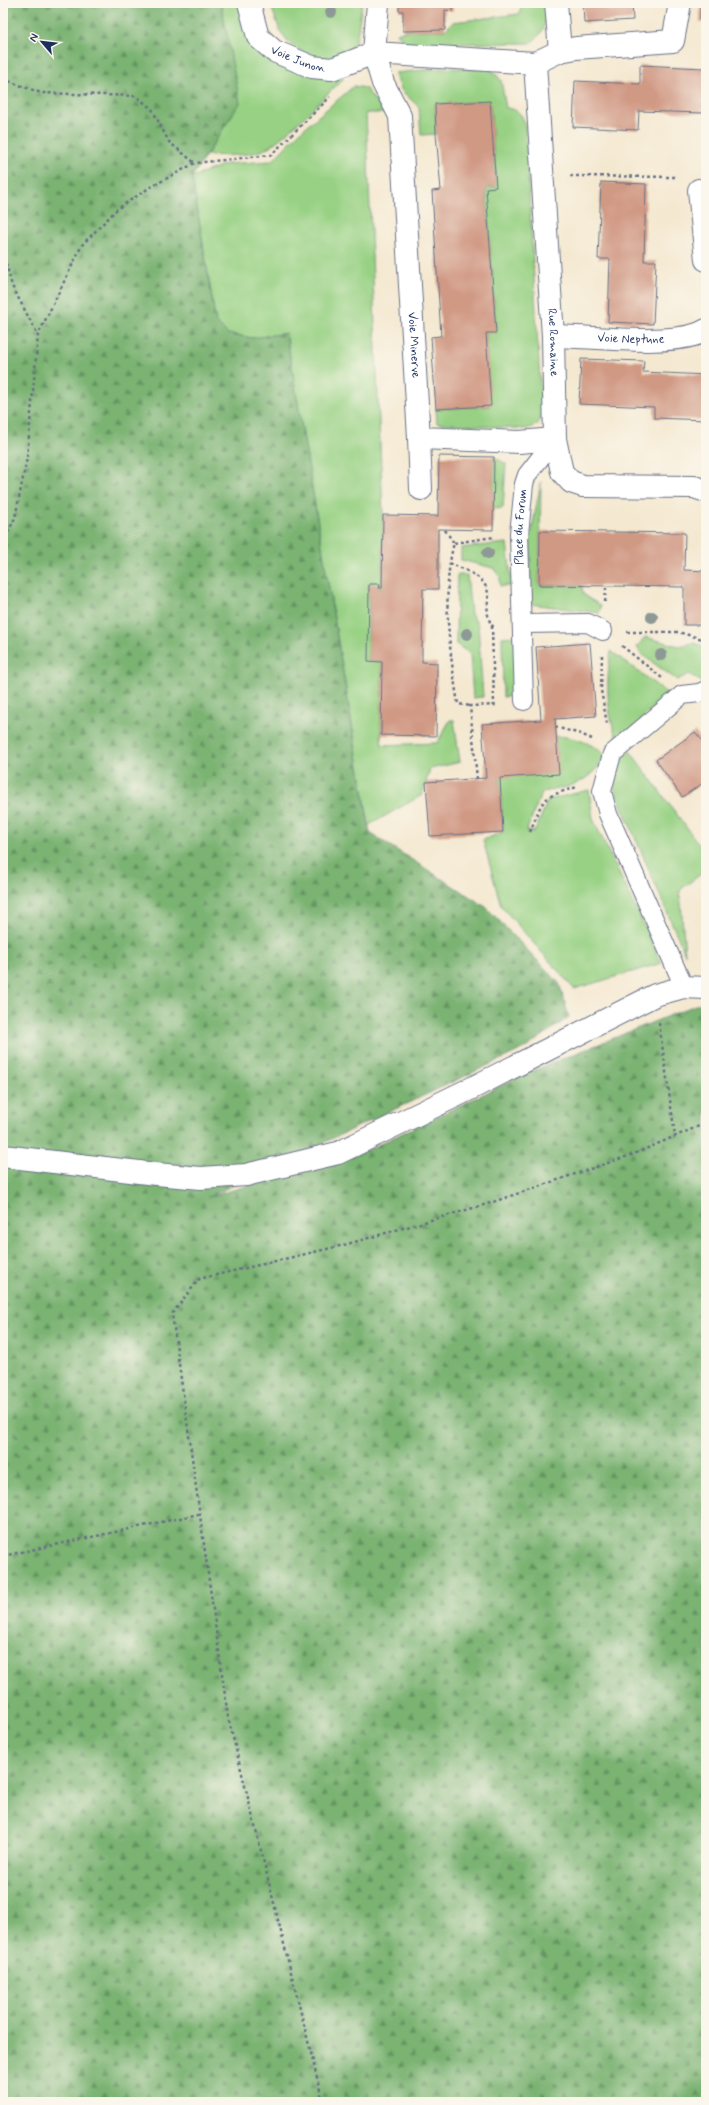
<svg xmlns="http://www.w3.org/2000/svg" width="709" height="2105" viewBox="0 0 709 2105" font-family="Mynerve,sans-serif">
<defs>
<pattern id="forest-firs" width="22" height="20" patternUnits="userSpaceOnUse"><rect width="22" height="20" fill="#7ab372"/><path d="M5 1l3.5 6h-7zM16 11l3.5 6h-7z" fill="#639261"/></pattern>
</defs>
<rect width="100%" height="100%" fill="#fbf7ec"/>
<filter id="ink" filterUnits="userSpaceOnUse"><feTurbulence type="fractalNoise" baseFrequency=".025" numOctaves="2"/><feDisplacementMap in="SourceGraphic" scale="8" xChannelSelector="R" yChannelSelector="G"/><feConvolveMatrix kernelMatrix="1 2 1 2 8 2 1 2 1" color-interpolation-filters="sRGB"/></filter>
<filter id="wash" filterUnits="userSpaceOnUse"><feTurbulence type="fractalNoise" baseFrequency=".012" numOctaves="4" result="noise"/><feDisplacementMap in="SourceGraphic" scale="16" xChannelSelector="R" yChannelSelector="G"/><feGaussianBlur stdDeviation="0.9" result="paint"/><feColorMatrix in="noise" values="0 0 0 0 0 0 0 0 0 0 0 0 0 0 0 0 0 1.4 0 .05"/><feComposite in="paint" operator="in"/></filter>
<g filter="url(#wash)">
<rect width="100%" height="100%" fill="#f4e8d0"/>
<g fill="#98d184" stroke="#5a8071">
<path d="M221,3H239L311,74L344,78C327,94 280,144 261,151C247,156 222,156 207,155L239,103Z"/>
<polygon points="270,3 362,3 357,37 348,53 332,59 312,57 291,45 280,31"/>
<path d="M523,3H546C547,23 546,30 531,43L406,44L397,33L403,31L445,30L453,22L519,14Z"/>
<path d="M443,68L491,69L501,80L506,108C517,109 521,113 525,123L542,416L537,425L526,429L437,423L436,409L490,406L486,333L496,332L486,188L496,187L490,101L435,104L436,134L421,135L419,107L402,91L395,73Z"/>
<polygon points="354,86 365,88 385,113 366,113 383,515 382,588 379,588 380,585 369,584 368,661 382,662 381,735 382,745 437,743 450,720 454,720 460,762 430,769 422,795 369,825 286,333 253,338 228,334 216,323 192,177 226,164 272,161 301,131"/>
<polygon points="494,457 506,464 503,508 493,509"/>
<polygon points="541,482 539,585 582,586 583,594 601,606 599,613 531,604 530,539"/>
<polygon points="507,543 512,586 500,586 500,577 493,568 461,560 461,548"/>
<polygon points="457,575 467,575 471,614 478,625 483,697 473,698 470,654 456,644"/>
<polygon points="516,636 519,695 503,697 502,637"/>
<polygon points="645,637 679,646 694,643 706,647 706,679 702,682 689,674 677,680 641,654 637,647"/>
<path d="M611,651L668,694L618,741C606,713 606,681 611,651Z"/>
<path d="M556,736C574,737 590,742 604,754V759C586,784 571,787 542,792L526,832L535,831L548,800L589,790L593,819L662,963L574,989L501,906L483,840L503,832L500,778Z"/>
<polygon points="630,751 706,854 706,870 680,890 685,954 614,788 614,764"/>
</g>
<polygon fill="url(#forest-firs)" stroke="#4a7168" points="3,3 221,3 240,103 192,177 216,323 228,334 253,338 286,333 370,833 486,907 559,983 569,1017 527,1047 208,1197 357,1155 527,1073 703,1002 706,1003 706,2102 3,2102"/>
<g id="blocks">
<g fill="#d09984">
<polygon points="399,3 453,3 453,11 445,10 445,30 403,31 403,11 399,11"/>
<polygon points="583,3 632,3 633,20 584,23"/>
<polygon points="701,3 706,3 706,22 700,22"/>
<polygon points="640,65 704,68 703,77 706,77 706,101 702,101 702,113 639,111 638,130 573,127 575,81 640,84"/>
<polygon points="490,101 496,187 486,188 496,333 486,333 491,406 436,409 431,337 441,336 432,191 441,190 436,134 435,104"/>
<polygon points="601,182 646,184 644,261 656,261 653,324 608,322 610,259 598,259"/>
<polygon points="581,359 644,361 643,372 706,375 706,420 654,418 654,407 579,404"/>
<polygon points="439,456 494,457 493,530 438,529 438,589 423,589 422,649 422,662 437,663 436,736 381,735 382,662 368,661 369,584 380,584 379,588 382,588 383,515 438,516"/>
<polygon points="540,531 685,533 684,570 706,571 706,625 684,625 684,587 539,585"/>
<polygon points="590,643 596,716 555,719 559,774 500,778 503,832 430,836 426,782 486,778 482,724 541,720 536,647"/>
<polygon points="695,732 702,740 706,737 706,781 682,797 656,760"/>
</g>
</g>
</g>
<g filter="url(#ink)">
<use href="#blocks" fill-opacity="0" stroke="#677086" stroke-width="1"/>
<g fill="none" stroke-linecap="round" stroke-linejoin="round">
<g stroke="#677086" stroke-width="20">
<g id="lane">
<polyline points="523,624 588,623 603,631"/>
<path id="s1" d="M524,701L519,534L524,484L527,475L555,439"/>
<polyline points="684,987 608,814 602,791 612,754 682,695 699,693 706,690"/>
</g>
</g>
<g stroke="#677086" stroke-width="24">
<g id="street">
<path id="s2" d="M249,3L258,37L274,51L312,67L332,69L374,53L535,63L560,51L576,48L673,41L680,3"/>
<path id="s3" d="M378,3L374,53L383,83L400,116L419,438L519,442L555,439"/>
<polyline points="556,3 560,51"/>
<path id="s4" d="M535,63L553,336L555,439L562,472L571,482L583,486L694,487L706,491"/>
<polyline points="699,190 706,260"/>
<path id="s5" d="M553,336C590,336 677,348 706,330"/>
<polyline points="419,438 421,489"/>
</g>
</g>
<g stroke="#677086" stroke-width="24">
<polyline id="secondary" points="3,1156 156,1174 201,1178 246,1175 338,1153 470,1089 655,995 684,987 706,988"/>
</g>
<g stroke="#677086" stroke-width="2.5" stroke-dasharray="3 3" stroke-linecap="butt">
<polyline points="3,79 41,93 136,96 152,109 169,142 195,163"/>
<polyline points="570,176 675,177"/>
<polyline points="3,252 12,286 38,335"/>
<path d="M445,530L454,543C441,592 450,654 458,704L470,706"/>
<polyline points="3,543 15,518 27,458 38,335 82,245 117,209 149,188 195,163 271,155 330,97"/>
<polyline points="454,543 494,537"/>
<path d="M449,563C462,569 481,574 487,589C491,601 483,610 492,626H496"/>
<polyline points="605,602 606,588"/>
<polyline points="492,626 494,705"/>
<polyline points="627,632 678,632 706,640"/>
<polyline points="622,646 662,678"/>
<polyline points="602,655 601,690 607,724"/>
<polyline points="555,727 581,734 592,739"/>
<polyline points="477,779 470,706 498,705"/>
<path d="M530,832C544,797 540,798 577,787"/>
<polyline points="659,1023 675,1135"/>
<polyline points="3,1556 199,1514"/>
<polyline points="323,2102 228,1717 172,1314 199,1279 344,1245 487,1204 634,1154 706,1123"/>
</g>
<use href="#lane" stroke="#fff" stroke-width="18"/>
<use href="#street" stroke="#fff" stroke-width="22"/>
<use href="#secondary" stroke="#fff" stroke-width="22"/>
</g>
<g fill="#8e9997">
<circle cx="331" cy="12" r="6"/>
<circle cx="488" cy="553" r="6"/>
<circle cx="652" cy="617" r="6"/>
<circle cx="467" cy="634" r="6"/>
<circle cx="661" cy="655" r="6"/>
</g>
</g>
<g text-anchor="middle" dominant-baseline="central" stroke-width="3" stroke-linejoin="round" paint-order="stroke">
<g font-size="12" fill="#1b2f5e" stroke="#fbf7ec">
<text stroke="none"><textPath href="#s2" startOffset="82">Voie Junon</textPath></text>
<text stroke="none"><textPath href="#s5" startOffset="78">Voie Neptune</textPath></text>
<text stroke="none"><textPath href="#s4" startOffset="280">Rue Romaine</textPath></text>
<text stroke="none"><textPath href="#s3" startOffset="348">Voie Minerve</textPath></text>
<text stroke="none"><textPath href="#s1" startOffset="174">Place du Forum</textPath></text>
</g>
</g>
<rect width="709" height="2105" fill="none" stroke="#fbf7ec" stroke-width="16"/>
<g transform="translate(42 42) rotate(298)" stroke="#fbf7ec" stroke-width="3" paint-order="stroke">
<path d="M0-3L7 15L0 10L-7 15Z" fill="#1b2f5e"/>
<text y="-6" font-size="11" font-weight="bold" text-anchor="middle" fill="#1b2f5e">N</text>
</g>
</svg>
